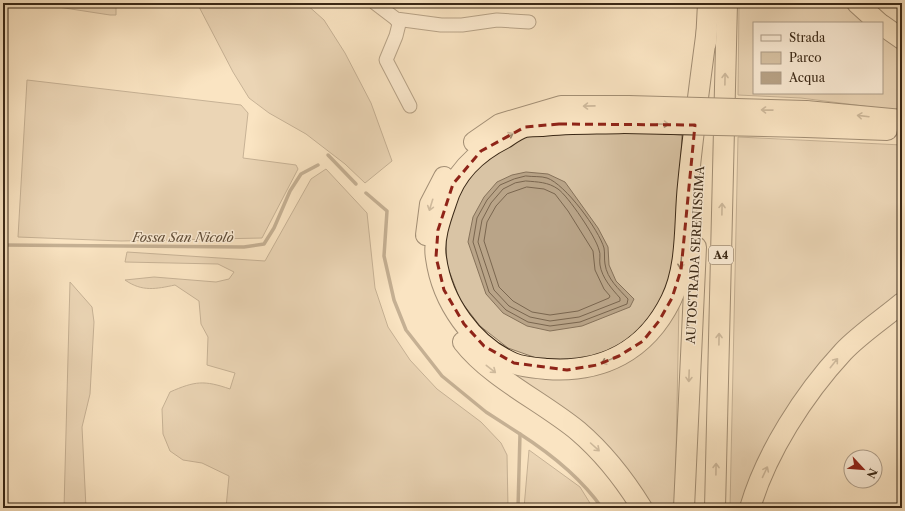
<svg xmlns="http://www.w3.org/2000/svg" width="905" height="511" viewBox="0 0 905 511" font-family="'Libre Caslon Text',serif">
<rect width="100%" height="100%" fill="#fae4c2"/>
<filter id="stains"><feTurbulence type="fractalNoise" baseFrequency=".005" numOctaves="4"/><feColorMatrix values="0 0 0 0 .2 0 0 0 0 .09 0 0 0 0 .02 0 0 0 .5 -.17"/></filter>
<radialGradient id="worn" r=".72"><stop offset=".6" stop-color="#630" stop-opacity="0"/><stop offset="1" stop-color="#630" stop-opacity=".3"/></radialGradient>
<g fill="#d9c4a5" stroke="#8a765e">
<polygon points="32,3 116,3 116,15 110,15"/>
<polygon points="197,3 305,3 324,20 345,53 371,103 392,161 365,183 345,164 306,134 269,113 249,98 233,72"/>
<polygon points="739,3 846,3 867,23 754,23 754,93 882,93 882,37 902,51 902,111 801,98 738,95"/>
<polygon points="27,80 241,105 248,113 243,158 296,165 298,169 262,238 121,241 18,237"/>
<polygon points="581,129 682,135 675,277 664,303 640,332 617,348 580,360 542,360 508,348 480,326 460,300 447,265 445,220 469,175 513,140 537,132"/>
<polygon points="738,137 902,145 902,299 842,347 746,508 730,508"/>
<path d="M326,169L367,213L375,288L388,327L410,360L437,389L481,422L501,443L507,455L508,508H226L229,476L202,463L183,460L170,451L163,434L162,409L170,392C195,381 204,380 230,389L235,373L207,365L208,337L201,324L199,301L175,285C156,289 142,292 125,280L154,277L216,282L229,279L234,272L218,264L125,262L127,252L265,261L311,179Z"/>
<polygon points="70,282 92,307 94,322 90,394 82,427 86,508 64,508"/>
<polygon points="679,303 675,508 650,508 535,391 488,355 599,371"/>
<polygon points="529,450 580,487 593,508 524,508"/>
</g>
<polygon fill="#b9a488" stroke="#86725a" points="526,172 548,174 565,182 598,228 608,247 609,265 616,281 634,299 630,307 582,326 550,331 527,326 503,313 486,294 468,242 473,217 484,197 497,182 512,175"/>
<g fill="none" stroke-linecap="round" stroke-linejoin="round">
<g stroke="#7a664f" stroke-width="1">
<path d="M526,176C533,177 541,176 547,178C565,184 599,230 604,248C605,253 604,259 605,264C607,279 619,289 628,299L627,304L580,322L550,326L528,322L506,310L489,292L473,242L477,218L487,200L500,185L514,179Z"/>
<path d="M526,181C538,182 548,182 558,189C568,196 596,237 599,250C601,254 599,260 600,265C602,278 612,289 620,298V301L579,317L550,321L530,317L509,306L494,290L478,242L482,220L491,203L503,189L515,183Z"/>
<polygon points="527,187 544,189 555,194 568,211 593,251 595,270 604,289 610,296 609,298 578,311 550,315 532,312 513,301 499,287 484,241 487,222 496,206 507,194"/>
</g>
<g stroke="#86725a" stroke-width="3.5">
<polyline points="328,155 356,184"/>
<polyline points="366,193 387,211 384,256 394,300 406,330 442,376 486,412 520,434 518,508"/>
<polyline points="3,245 244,247 264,244 274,228 290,191 301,174 318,165"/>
<path d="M520,434C551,454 581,478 602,508"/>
</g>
<g stroke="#6a5741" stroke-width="15">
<g id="minor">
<polyline points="375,3 396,19 441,25 462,25 497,20 529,22"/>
<polyline points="396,19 399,24 396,36 386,60 410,106"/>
</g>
</g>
<g stroke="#3a2816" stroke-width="22">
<g id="highway">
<polyline points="857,3 879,23"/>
<polyline points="882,25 902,39"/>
<polyline points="706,43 708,3"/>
<polyline points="806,111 902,120"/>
<path d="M624,123C597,124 569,123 542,126C536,126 530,126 525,127C518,129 511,134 505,138C477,152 455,172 446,203C440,220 433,240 436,258C442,302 472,345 513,363C522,367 536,368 547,369C602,373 646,351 671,300C688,266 684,222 688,185C693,133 700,81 707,29"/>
<polyline points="806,127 887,130"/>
<polyline points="474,142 500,124 561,106 628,106"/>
<polyline points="426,235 430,204 444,177"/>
<path d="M463,342C491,378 543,402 578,431C605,454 624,479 642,508"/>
<polyline points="684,508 696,247"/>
<polyline points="715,508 727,3"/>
<path d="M750,508C766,453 804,394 843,352C860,334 883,319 902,303"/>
</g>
</g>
<use href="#minor" stroke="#fcedd7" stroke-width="13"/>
<use href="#highway" stroke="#fae4c2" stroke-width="20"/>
<g stroke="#3a2816" stroke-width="22" stroke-linecap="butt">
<g id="highway-bridge">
<polyline points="628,106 806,111"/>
<polyline points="624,123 806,127"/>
</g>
</g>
<use href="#highway-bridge" stroke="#fae4c2" stroke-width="20"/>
</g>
<defs><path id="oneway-shaft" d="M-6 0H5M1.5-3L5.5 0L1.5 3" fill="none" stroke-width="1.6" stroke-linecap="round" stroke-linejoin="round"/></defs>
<g stroke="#9a866c">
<use href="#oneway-shaft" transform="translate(725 79) rotate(-89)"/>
<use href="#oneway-shaft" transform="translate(589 106) rotate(179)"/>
<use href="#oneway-shaft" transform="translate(767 110) rotate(-179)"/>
<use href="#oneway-shaft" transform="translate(863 116) rotate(-173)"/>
<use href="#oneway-shaft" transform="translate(663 124) rotate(1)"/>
<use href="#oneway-shaft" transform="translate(508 136) rotate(-28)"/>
<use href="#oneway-shaft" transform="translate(431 205) rotate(107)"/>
<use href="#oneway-shaft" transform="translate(722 209) rotate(-89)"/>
<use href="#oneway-shaft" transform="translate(681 263) rotate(95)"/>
<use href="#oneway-shaft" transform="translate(719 339) rotate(-89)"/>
<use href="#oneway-shaft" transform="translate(607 361) rotate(158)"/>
<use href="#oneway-shaft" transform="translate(834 363) rotate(-51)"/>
<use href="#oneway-shaft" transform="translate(491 369) rotate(38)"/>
<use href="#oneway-shaft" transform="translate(689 376) rotate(92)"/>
<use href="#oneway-shaft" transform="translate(595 447) rotate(42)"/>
<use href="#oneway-shaft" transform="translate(716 469) rotate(-89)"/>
<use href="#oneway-shaft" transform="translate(765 472) rotate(-65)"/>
</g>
<path d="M0 0H905V511H0ZM559,124L695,125L681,270L672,298L659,321L643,341L619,356L597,365L567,370L514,363L484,346L464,324L444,290L436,257L438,230L453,184L481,151L525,127Z" fill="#fae4c2" fill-opacity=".55" fill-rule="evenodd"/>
<path fill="none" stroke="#8f2418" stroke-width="3" stroke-dasharray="8 5" stroke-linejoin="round" d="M559,124L695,125L681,270L672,298L659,321L643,341L619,356L597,365L567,370L514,363L484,346L464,324L444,290L436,257L438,230L453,184L481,151L525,127Z"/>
<g text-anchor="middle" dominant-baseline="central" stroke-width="3" stroke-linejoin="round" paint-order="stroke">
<rect fill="#fcedd7" stroke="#746350" stroke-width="1" x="709" y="246" width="24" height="18" rx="3"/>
<g font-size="11" font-weight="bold" fill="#3a2816">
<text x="721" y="255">A4</text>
</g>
<g font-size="12" fill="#3a2816" stroke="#fcedd7">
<text transform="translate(695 255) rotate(-87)">AUTOSTRADA SERENISSIMA</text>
</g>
<g font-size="13" font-style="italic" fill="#604d38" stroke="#fcedd7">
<text x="183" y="237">Fossa San Nicolò</text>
</g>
</g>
<rect width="905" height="511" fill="none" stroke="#fae4c2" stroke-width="16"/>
<rect x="4" y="4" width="897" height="503" fill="none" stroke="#3a2816" stroke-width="2"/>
<rect x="8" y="8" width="889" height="495" fill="none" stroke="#3a2816"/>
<rect x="753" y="22" width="130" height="72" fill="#fcedd7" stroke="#ae9e8a"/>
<rect x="761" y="35" width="20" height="6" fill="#fcedd7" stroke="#ae9e8a"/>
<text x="789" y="42" font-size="12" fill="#3a2816">Strada</text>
<rect x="761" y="52" width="20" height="12" fill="#d9c4a5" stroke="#ae9e8a"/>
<text x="789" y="62" font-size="12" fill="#3a2816">Parco</text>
<rect x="761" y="72" width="20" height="12" fill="#b9a488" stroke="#ae9e8a"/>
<text x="789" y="82" font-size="12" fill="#3a2816">Acqua</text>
<g transform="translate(863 469) rotate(116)"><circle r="19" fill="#fcedd7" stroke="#ae9e8a"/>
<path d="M0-3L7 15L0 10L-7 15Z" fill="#8f2418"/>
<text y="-6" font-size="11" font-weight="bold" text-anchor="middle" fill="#3a2816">N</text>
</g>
<rect width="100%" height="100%" filter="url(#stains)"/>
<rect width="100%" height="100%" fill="url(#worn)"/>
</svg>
